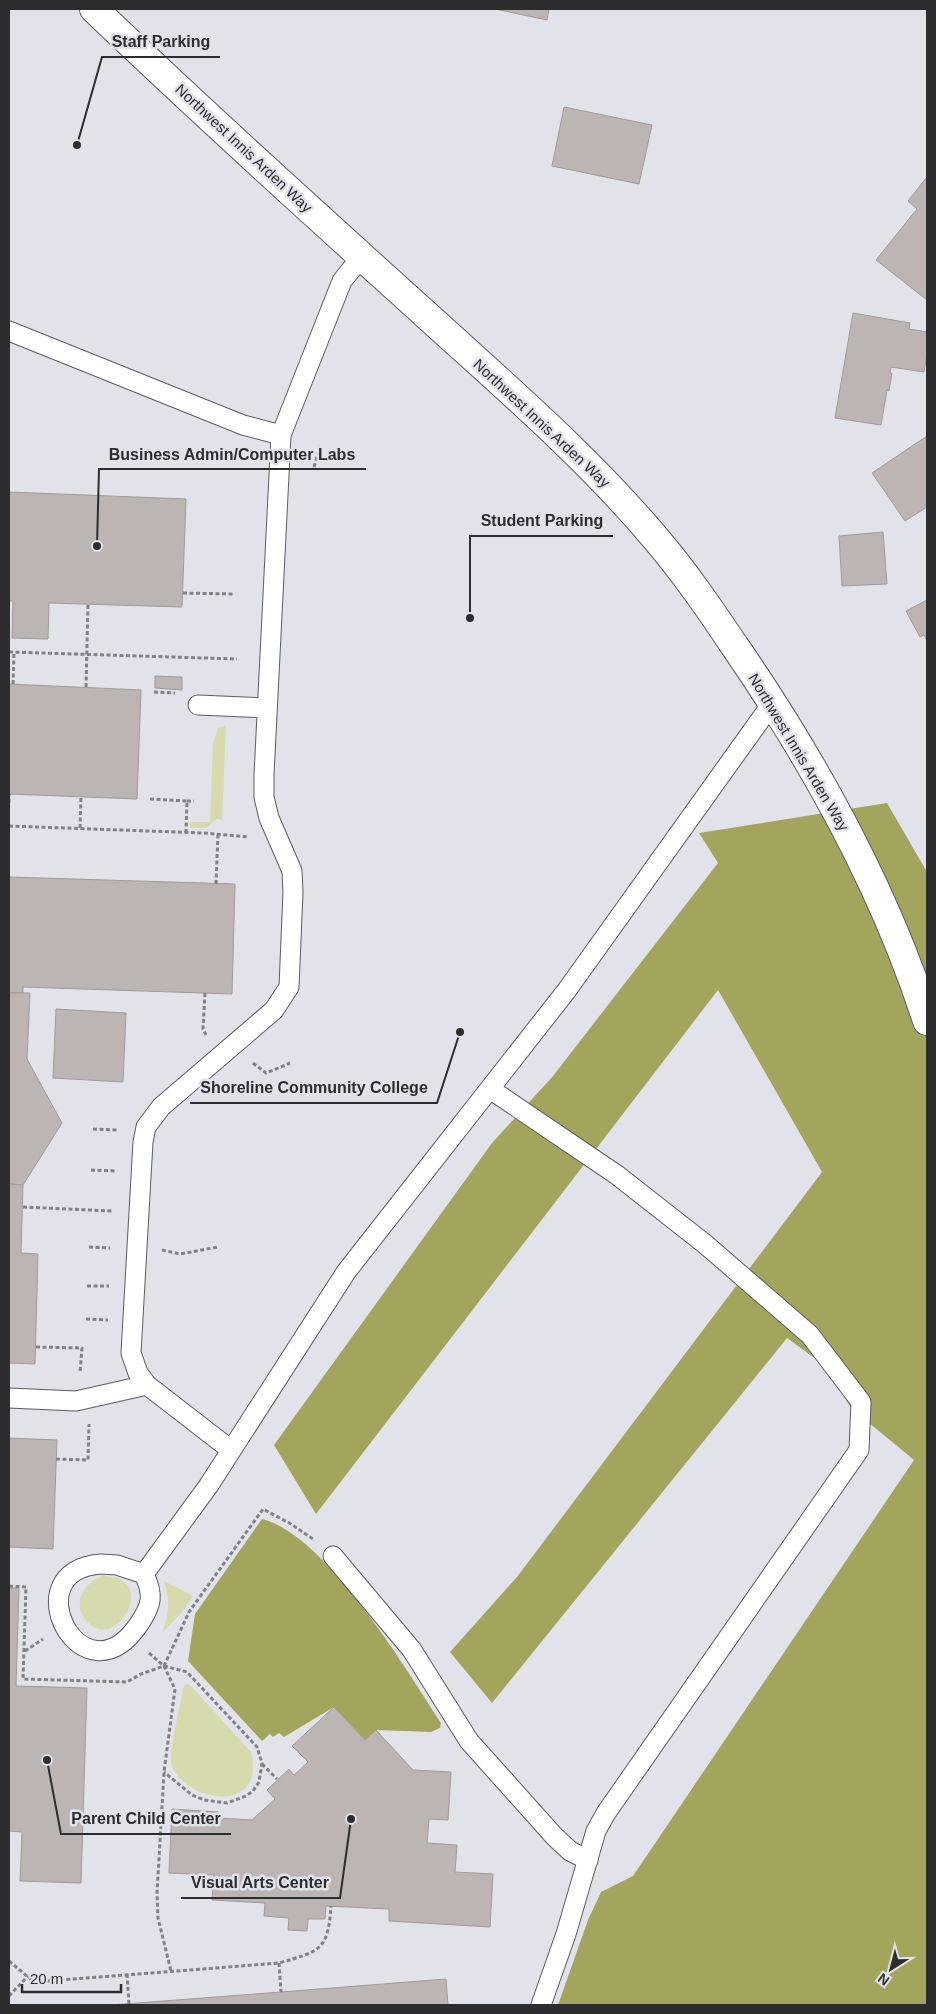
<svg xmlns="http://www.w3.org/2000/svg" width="936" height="2014" viewBox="0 0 936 2014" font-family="Arial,sans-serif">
<rect width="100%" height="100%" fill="#e2e3ea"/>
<g fill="#d7daac">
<polygon points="226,725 222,820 216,819 206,828 190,828 190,822 210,822 213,743 218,728"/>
<path d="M103,1576C163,1577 113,1658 85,1619C72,1601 85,1582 103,1576Z"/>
<path d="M164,1581L193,1596L184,1610L162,1633C169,1615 170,1600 164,1581Z"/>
<path d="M187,1684L192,1687L251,1752C267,1819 178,1800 171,1762C169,1748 181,1703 184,1686Z"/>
</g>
<g fill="#a2a55b">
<polygon points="887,803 927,872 927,2005 558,2005 588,1920 601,1892 633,1876 914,1460 851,1408 824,1365 787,1338 492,1703 450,1652 517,1577 822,1172 718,990 316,1514 274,1445 492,1143 553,1076 718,863 699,833"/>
<path d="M262,1519C325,1534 406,1669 441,1723L440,1728L431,1732L376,1730L365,1740L334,1707L284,1737L279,1733L273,1737L270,1734L262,1741L188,1661L195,1614Z"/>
</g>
<g fill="#bdb5b4" stroke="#a19a99">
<polygon points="495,9 549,9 547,20"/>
<polygon points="564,107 652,125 639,184 552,166"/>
<polygon points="927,177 927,300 876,260 917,209 908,201"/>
<polygon points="853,313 910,323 909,329 927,332 927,353 924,372 891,367 890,373 892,373 889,391 887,390 881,425 835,418"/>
<polygon points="927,436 927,507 905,521 872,473"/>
<polygon points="9,492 186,499 182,607 49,603 48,639 12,638 13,601 9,601"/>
<polygon points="883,532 887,584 842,586 839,536"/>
<polygon points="927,600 927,641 924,635 920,637 906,611"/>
<polygon points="155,676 182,677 182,690 155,688"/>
<polygon points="9,684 141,690 137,799 9,794"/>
<polygon points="9,877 235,884 232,994 23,987 23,993 9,993"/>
<polygon points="9,993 30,993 27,1059 62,1123 23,1185 9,1184"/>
<polygon points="56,1009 126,1013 123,1082 53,1078"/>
<polygon points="9,1184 23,1185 21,1253 38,1254 35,1364 9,1363"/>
<polygon points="9,1438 57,1440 53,1549 9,1547"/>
<polygon points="9,1588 19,1588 16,1686 87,1688 81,1883 20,1881 22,1832 9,1831"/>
<polygon points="334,1707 365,1740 376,1730 413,1770 451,1772 448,1820 429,1819 427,1843 457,1845 455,1872 493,1874 490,1927 389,1921 389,1909 326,1906 325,1919 308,1919 307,1931 288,1930 289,1918 264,1916 265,1903 212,1900 214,1875 169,1873 172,1809 218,1812 218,1818 252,1820 275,1799 267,1790 289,1769 294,1775 308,1762 292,1746"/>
<polygon points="446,1979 448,2005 111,2005 281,1992"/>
</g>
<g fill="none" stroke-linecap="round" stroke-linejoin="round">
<g stroke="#5a5c61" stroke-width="21">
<g id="lane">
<polyline points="9,331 243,425 281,435"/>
<polyline points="198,705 266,708"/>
<polyline points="490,1089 617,1175 705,1244 810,1335 861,1402 859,1450 606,1813 596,1831 566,1934 541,2005"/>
<polyline points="9,1398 76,1401 147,1385"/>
<polyline points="231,1450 147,1385 138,1373 131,1353 143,1142 146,1127 161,1107 274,1010 289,987 293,892 292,871 269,818 264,797 264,775 281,435 342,281 362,256"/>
<polyline points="333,1556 412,1650 469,1741 554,1836 570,1851 588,1860"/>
<path d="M101,1564L117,1565L144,1574C154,1595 152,1605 139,1624C83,1707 11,1570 101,1564Z"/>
<polyline points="144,1574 209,1485 346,1272 567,990 773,702"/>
</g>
</g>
<g stroke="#5a5c61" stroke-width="30">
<path id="secondary" d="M94,9C205,115 319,218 433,321C510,391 590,460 657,540C686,574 711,611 736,648C815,763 884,887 927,1021"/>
</g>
<g stroke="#818186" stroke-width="3" stroke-dasharray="4 2.5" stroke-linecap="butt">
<polyline points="314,467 320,446"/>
<polyline points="183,593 234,594"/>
<polyline points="9,652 237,659"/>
<polyline points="13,684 14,652"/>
<polyline points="86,687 88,604"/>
<polyline points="154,692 175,693"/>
<polyline points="150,799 187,801 186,832"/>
<polyline points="187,801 194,801"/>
<polyline points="9,803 9,794"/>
<polyline points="9,826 204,833 249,837"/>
<polyline points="80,828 81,796"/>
<polyline points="216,884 218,834"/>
<polyline points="205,993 203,1029 206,1035"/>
<polyline points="253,1063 266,1073 290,1063"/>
<polyline points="93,1129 118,1130"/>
<polyline points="91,1170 116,1171"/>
<polyline points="23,1207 112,1211"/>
<polyline points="89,1247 110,1248"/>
<polyline points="162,1250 180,1254 218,1247"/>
<polyline points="87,1286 109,1286"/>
<polyline points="86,1319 108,1320"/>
<polyline points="36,1347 82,1348 80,1373"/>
<polyline points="56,1459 88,1460 89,1424"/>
<polyline points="9,1586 26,1587 23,1679 127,1682 141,1674 164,1666 187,1672 257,1747 262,1763 259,1782 253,1791 246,1796 227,1803 204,1800 192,1795 164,1772"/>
<polyline points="25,1651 43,1639"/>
<polyline points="149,1653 164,1666 175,1689 164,1772 157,1893 158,1918 171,1971"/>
<polyline points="164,1666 189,1612 263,1509 291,1524 313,1539"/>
<polyline points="262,1764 277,1779"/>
<path d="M9,1961L34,1982L279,1963C320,1951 328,1951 331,1906"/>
<polyline points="279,1963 281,1992"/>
<polyline points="127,1974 129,2004"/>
<polyline points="9,1996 28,1976"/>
</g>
<use href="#lane" stroke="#fff" stroke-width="19"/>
<use href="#secondary" stroke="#fff" stroke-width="28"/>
</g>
<g text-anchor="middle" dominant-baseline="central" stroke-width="5" stroke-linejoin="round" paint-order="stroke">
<g font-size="15" fill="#2d2d30" stroke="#e2e3ea">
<text transform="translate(244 148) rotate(43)">Northwest Innis Arden Way</text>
<text transform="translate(542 423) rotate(43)">Northwest Innis Arden Way</text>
<text transform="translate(799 752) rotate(59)">Northwest Innis Arden Way</text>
</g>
</g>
<path fill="none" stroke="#2d2d30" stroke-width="2" d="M77 145L102 57H220M97 546L99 469H366M470 618L470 536H613M460 1032L437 1103H190M47 1760L61 1834H231M351 1819L340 1898H181"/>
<g fill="#2d2d30" stroke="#e2e3ea" stroke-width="2">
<circle cx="77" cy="145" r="5"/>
<circle cx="97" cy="546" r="5"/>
<circle cx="470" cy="618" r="5"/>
<circle cx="460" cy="1032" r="5"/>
<circle cx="47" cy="1760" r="5"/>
<circle cx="351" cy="1819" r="5"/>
</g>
<g font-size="16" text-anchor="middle" font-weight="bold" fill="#2d2d30" stroke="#e2e3ea" stroke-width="5" stroke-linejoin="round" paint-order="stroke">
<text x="161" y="47">Staff Parking</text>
<text x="232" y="460">Business Admin/Computer Labs</text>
<text x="542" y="526">Student Parking</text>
<text x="314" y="1093">Shoreline Community College</text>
<text x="146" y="1824">Parent Child Center</text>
<text x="260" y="1888">Visual Arts Center</text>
</g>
<rect width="936" height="2014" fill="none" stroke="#2d2d30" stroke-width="20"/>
<g transform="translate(891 1969) rotate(216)" stroke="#e2e3ea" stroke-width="4" paint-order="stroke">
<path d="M0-4L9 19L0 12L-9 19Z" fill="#2d2d30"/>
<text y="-8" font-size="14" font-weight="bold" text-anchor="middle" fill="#2d2d30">N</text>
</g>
<path d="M22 1984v8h99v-8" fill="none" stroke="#2d2d30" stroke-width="2.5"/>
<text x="30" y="1984" font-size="15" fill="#2d2d30" stroke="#e2e3ea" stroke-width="4" paint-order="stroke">20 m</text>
</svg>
